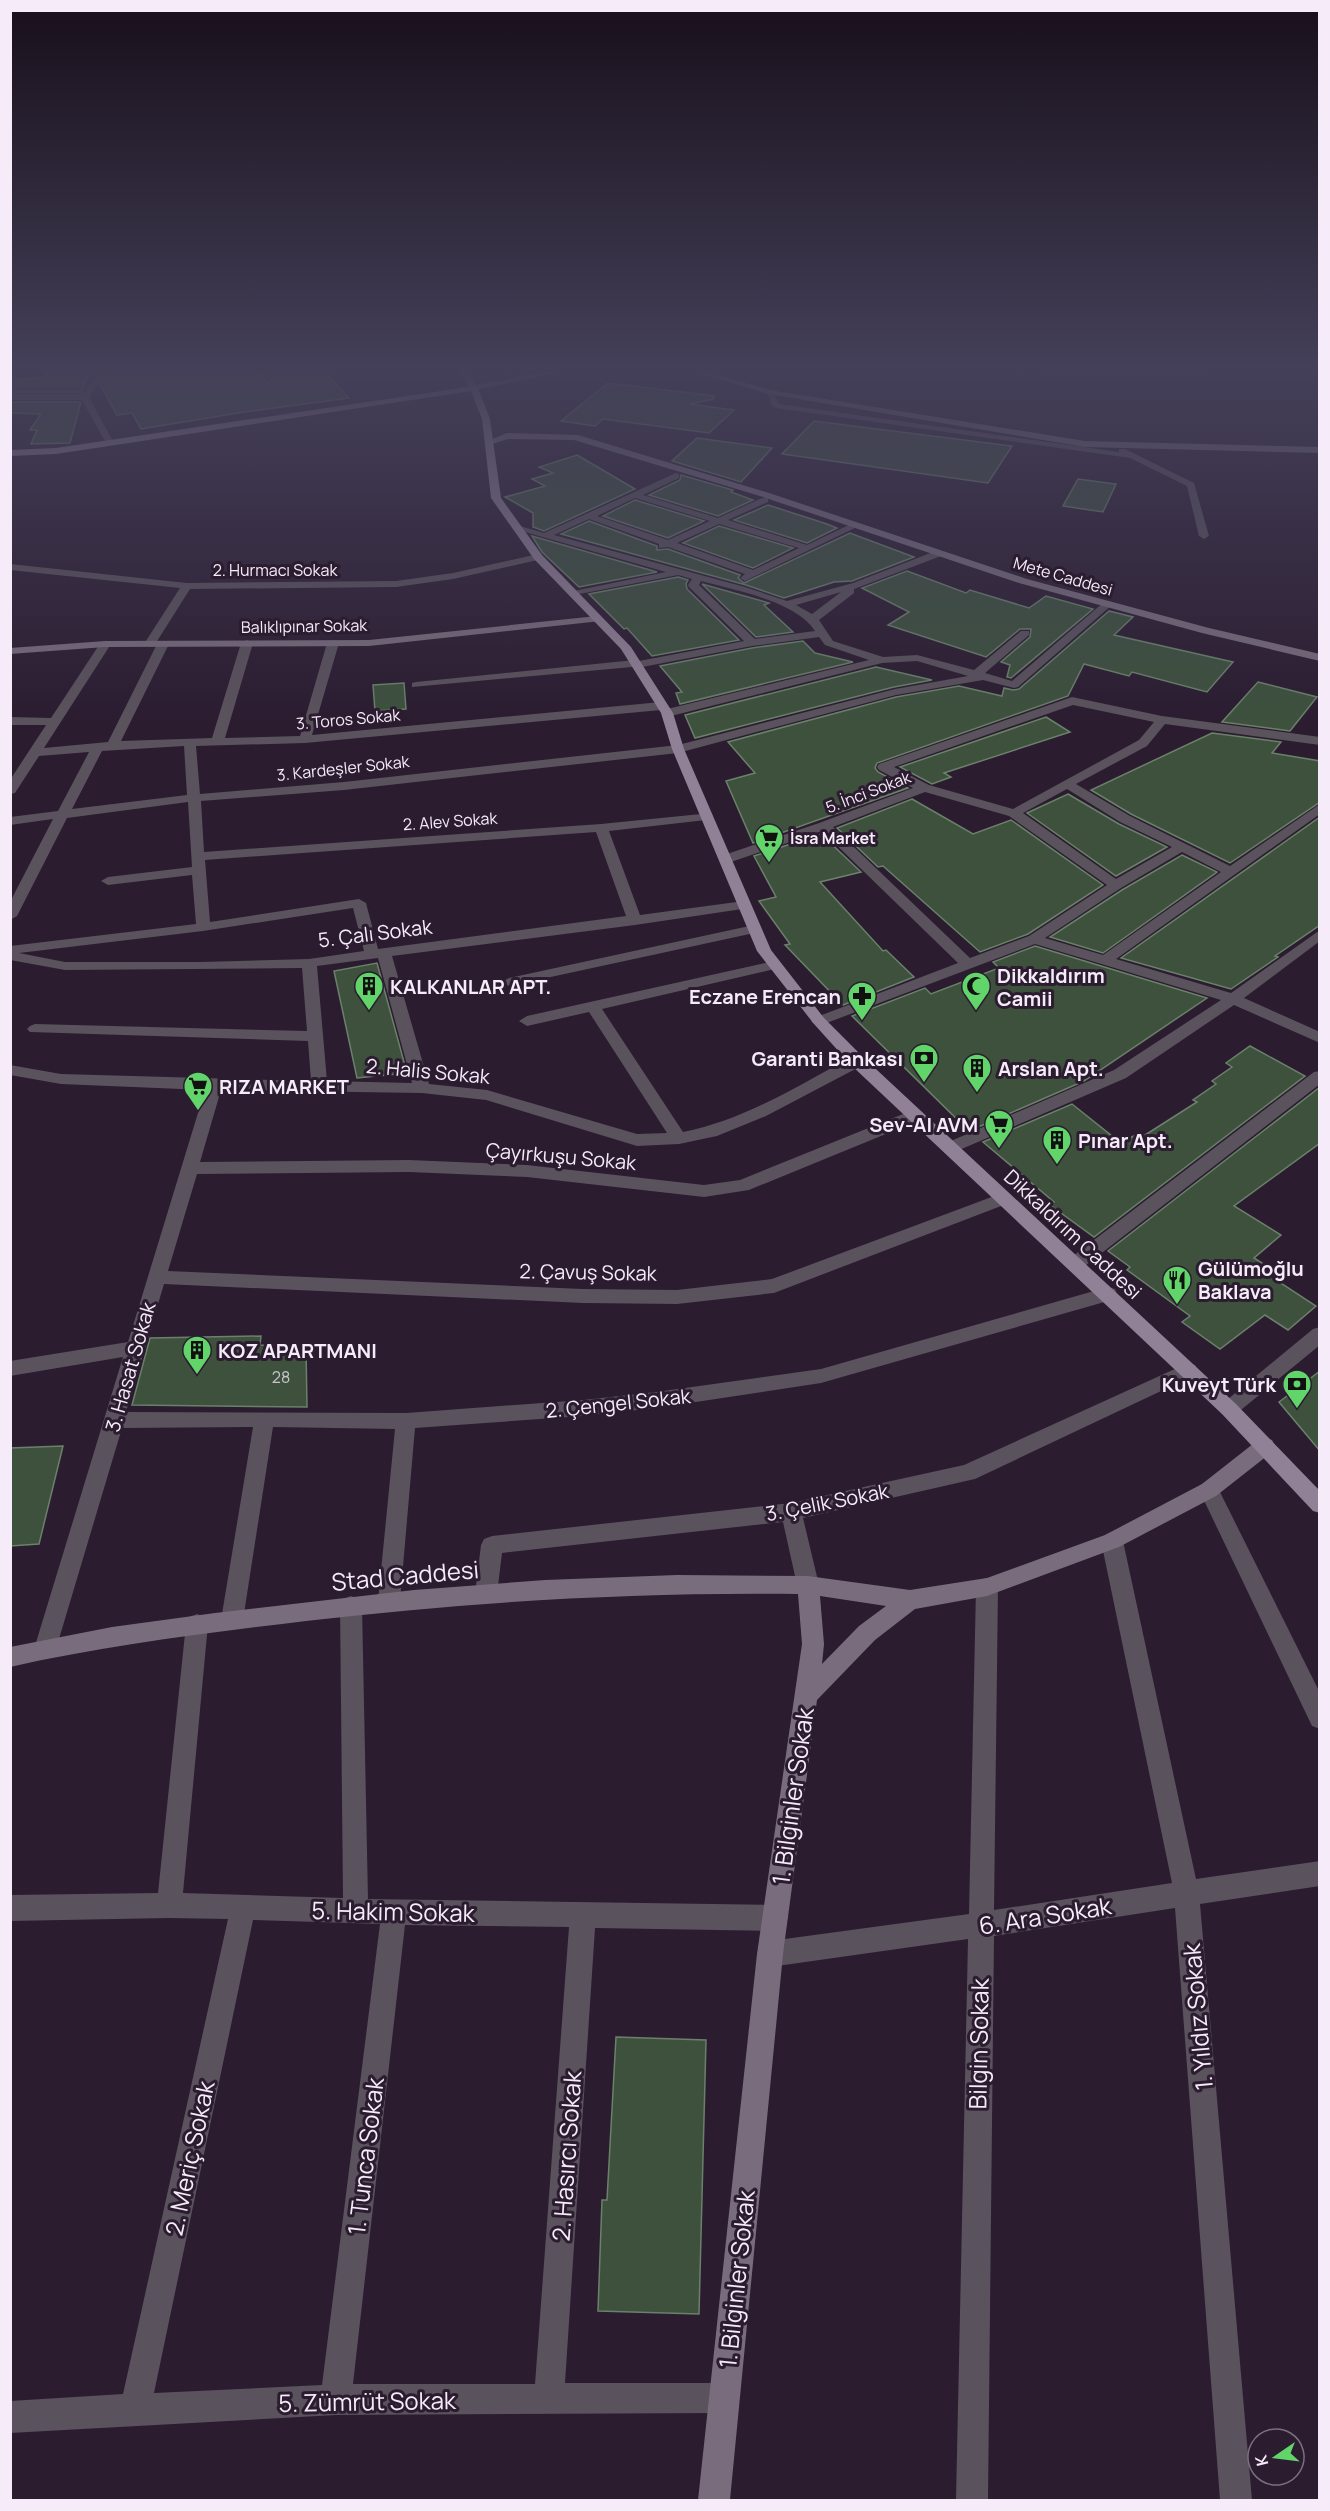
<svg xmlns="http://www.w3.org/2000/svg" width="1330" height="2511" viewBox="0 0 1330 2511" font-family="Manrope,sans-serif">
<rect width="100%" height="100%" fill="#2b1c30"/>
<g fill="#3d513d" stroke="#6b816b" stroke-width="1.5">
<polygon points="48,372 89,372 82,392 10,392 10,379 43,378"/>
<polygon points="109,372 256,372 267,383 275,379 269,372 325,372 349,398 244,412 141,429 132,413 117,415 100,385"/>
<polygon points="608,383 714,396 714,399 690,404 734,410 709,433 603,419 595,426 561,421"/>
<polygon points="10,402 81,402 70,443 31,444 37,430 30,430 41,414 10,413"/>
<polygon points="814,421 1012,446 988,483 782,454"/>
<polygon points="697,438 772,448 741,482 672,461"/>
<polygon points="577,455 635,489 544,531 533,527 533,513 505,497 545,486 532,479 553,473 539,467"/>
<polygon points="681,475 733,490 731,492 753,500 718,516 649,495 680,480"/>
<polygon points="1078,479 1116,484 1103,512 1063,506"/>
<polygon points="635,500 704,521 668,538 603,516"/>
<polygon points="768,505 827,524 837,528 807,543 734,520"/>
<polygon points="589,521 657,546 657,550 668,549 740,575 738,578 744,583 850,533 914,557 852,581 834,582 784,598 746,585 561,534"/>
<polygon points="719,526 793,548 753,568 683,543"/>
<polygon points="532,536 657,572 579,587 542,552"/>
<polygon points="907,571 966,593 970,590 1029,608 1046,596 1093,609 1011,678 1007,677 1010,665 1001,662 1030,637 1031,629 1020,629 986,657 888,625 909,612 862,588"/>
<polygon points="678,577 688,580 686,584 687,589 739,640 652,656 627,628 624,629 589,594"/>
<polygon points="702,584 769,603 764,605 793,632 756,637"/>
<polygon points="1109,611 1133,617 1114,635 1233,662 1207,692 1132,672 1129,676 1084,664 1068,696 877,763 875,768 878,772 908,788 753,843 726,781 755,773 728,742 896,697 959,686 1002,696 1004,688 1013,690 1019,689"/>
<polygon points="803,641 815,653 853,662 680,704 676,693 682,692 660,666 752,648"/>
<polygon points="876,667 932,680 894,687 695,738 685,715"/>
<polygon points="1258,682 1317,697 1290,731 1222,722"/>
<polygon points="404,683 406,709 375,711 373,685"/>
<polygon points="1046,717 1070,732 944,773 951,777 932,784 900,767"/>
<polygon points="1212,733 1281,742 1272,753 1320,761 1320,802 1230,863 1131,814 1091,790"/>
<polygon points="1068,794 1119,824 1167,847 1116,876 1027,813"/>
<polygon points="912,799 973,834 1011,820 1103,885 1028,934 980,952 883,866 878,867 837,828"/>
<polygon points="1320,817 1320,925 1275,956 1278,957 1231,989 1121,958"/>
<polygon points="821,834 861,872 820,882 883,951 886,950 914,977 843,1005 785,945 790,944 759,901 776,897 754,856"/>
<polygon points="1182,855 1217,872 1103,953 1050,937 1122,890"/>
<polygon points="1035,946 1207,998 1084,1081 969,1131 852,1016 925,988 931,994 999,968 993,962"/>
<polygon points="377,963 407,1073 357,1078 334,971"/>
<polygon points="1250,1046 1305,1076 1094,1237 1050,1205 1054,1202 983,1142 1072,1104 1121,1143 1137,1134 1142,1137 1197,1102 1193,1100 1216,1084 1212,1081 1232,1067 1226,1063"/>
<polygon points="1320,1087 1320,1143 1234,1206 1281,1235 1254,1258 1281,1275 1276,1280 1316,1306 1288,1330 1265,1315 1220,1349 1182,1322 1190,1316 1127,1270 1130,1267 1108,1251"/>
<polygon points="261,1336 260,1345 306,1347 307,1407 132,1405 150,1338"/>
<polygon points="1320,1371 1320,1451 1279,1402"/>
<polygon points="63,1446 39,1544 10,1546 10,1448"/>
<polygon points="616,2037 706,2040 699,2314 598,2311 602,2200 607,2200"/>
</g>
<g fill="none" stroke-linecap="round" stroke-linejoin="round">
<polygon fill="#5a525c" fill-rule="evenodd" points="766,390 772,390 779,404 1119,452 1119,449 1125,449 1194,483 1209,536 1204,539 1199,536 1187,486 1130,458 776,408 772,406"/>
<g fill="#5a525c" fill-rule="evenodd">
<polygon points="99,372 107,372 89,397 114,443 113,445 106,443 82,400 10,400 10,394 83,394"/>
<polygon points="258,372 266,372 273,379 266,381"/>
<polygon points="1038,372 1205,372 1201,374 1122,376 1042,374"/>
<path d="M676,473L679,474V478L643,495L718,518L762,498H768V502L728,520L807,545L851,524L859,526L745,581L740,578L745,574L668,547L659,548V544L589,519L554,535L745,587L787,601L853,583L933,552H941V556L854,589V593L819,620L833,641L883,657L917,655L974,670L1021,631H1029V635L985,673L1012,681L1104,602L1108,601L1113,604L1018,687L1014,688L983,680L896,695L678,753L344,790L201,801L204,852L601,824L711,813L713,816L706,820L609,831L640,915L744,901L751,905L749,908L635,925L392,956L429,1084L487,1090L637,1134L667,1133L589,1012L527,1026L519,1021L527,1016L774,961L779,962L781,965L779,968L602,1009L683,1132C744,1120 798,1086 851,1057H863L865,1061L863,1065L766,1116L717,1136L679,1144L637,1146L486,1100L422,1093L221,1090L200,1162L409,1160L527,1165L704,1185L740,1180L908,1112H920L922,1116L920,1120L749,1190L704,1197L527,1177L409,1172L197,1174L168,1271L583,1289L677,1290L772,1279L997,1195H1009L1012,1199L1009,1203L774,1293L677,1304L583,1303L164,1284L126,1412L406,1413L583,1400L656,1392L821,1369L1108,1287L1115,1289L1117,1294L1115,1299L821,1383L656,1408L583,1416L415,1428L400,1601L397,1608L389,1611L381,1608L378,1601L395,1429L273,1427L243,1620L240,1627L232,1630L224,1627L221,1620L253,1427L122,1428L56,1649L53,1656L45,1659L37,1656L34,1649L123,1357L10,1376V1361L128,1342L205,1090L61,1084L10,1075V1065L61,1074L311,1081L308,1041L30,1032L27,1029L30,1026L35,1024L307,1031L302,968L65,970L10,960V946L196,924L192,875L108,885L101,881L108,877L192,867L188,802L67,818L17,916L10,920V902L53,819L10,825V817L58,811L89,752L39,756L15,793L10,794V780L46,725H10V717L51,718L101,642L105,641L111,644L44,748L108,742L157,644L163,641L169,644L121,741L212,738L241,643L247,640L253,643L225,738L300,736L327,643L333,640L339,643L312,735L661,702L667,706L661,710L305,743L196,746L200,794L344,782L678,745L895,689L968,676L917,661L882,663L667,717L661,713L663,710L869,660L825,645L819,637L752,646L637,668L632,667L412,687V683L416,682L635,660L639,661L744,641L689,587L688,585L692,579L678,575L569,596V592L666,572L511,528L516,525L544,533ZM635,498L710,521L668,540L597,516ZM719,524L799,548L753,570L677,543ZM701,581C734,590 796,601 815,631L755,639L699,585ZM841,592L812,614L796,605ZM184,746L187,795L72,809L102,751ZM596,832L626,916L378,949L366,903L359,899L210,922L205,860ZM353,908L364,951L309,959L201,962H65L19,953L203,931ZM378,958L412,1083L327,1081L317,966Z"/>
<polygon points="538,554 543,557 542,559 453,579 396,587 190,589 154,646 150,647 144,644 180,588 10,570 10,564 187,583 396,581 453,573"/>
<path d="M1072,697L1162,716L1320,737V745L1165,724L1147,746L1076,784L1130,816L1230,866L1320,804V814L1116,959L1231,993L1320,930V941L1244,998L1320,1032V1043L1234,1005L1126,1078L950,1154L944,1152L942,1148L944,1144L1114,1070L1221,1000L1035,944L824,1024H814L811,1021L814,1018L958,963L822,831L731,862H721L719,859L721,856L819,823L913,788L879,770L877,767L879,764ZM1073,705L1154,722L1139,740L1013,809L929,785L894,767ZM1067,789L1120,822L1172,847L1116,879L1023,813ZM925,792L1009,816L1107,885L1029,936L970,958L833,827ZM1182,852L1221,872L1103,955L1045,938L1121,888Z"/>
<polygon points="754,925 759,926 761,929 759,932 509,986 502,982 509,978"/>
<polygon points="1320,1071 1320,1084 1081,1269 1075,1271 1069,1269 1066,1264 1069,1259 1314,1072"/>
<polygon points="1320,1327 1320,1345 1236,1414 1229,1417 1222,1414 1219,1409 1222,1404 1313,1329"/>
<polygon points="1188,1363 1195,1365 1198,1370 1195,1375 975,1479 803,1518 819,1585 816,1592 808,1594 800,1592 797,1585 783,1522 502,1553 497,1594 494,1601 486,1604 478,1601 475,1594 481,1545 484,1539 492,1536 791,1503 964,1465"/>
<polygon points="1209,1481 1216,1484 1320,1693 1320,1729 1312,1726 1199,1490 1202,1484"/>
<polygon points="1112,1532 1119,1535 1123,1541 1196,1879 1320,1861 1320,1886 1200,1904 1252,2500 1220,2500 1175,1908 994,1936 988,2500 956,2500 968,1939 770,1967 761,1963 757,1954 761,1945 770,1941 969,1914 976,1587 979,1580 987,1578 995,1580 998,1587 994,1910 1172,1883 1101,1541 1105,1535"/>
<path d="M351,1596L359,1599L362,1606L368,1899L775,1905L784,1909L788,1918L784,1927L775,1931L595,1928L565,2383H724L735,2387L739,2398L735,2409L724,2413L336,2415L10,2433V2401L123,2394L228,1919L169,1918L10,1921V1895L158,1893L186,1624L189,1617L197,1614L205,1617L208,1624L183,1893L343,1898L340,1606L343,1599ZM253,1920L380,1924L322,2385L154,2393ZM405,1925L569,1927L535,2384H353Z"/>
</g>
<g fill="#796d7d" fill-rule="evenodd">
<polygon points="460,372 468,372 476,385 545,372 560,372 474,390 471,390"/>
<polygon points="694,372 706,372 770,390 1085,441 1320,447 1320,453 1085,447 769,394"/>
<polygon points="507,433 578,435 766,492 1027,579 1209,628 1320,654 1320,661 1202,633 1019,583 760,496 574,440 508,439 489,445 485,442"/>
<polygon points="597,616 601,617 601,621 369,646 105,647 10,654 10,648 105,641 369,640"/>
<path d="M1265,1438L1272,1440L1275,1446L1272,1452L1216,1496L1119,1547L987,1596L915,1609L875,1640L817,1700L783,1954L730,2500H698L757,1954L802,1644L798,1594C633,1592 469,1602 306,1621C207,1633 108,1645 10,1667V1647L112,1627L215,1613L414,1590L545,1580L677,1575L808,1576L910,1590L987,1578L1105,1535L1202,1484L1258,1440ZM820,1596L886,1606L859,1626L822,1664L824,1644Z"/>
</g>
<polygon fill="#918196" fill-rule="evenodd" points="474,386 478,388 490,419 501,498 542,555 631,647 673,713 684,749 771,950 824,1018 863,1057 1236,1404 1320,1491 1320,1513 1313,1511 1222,1414 851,1065 814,1024 757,951 672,749 661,713 621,649 534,559 491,498 482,419 471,391 56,454 10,456 10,450 56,448"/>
</g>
<linearGradient id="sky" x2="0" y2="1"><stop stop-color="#180f1a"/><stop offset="0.51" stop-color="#444059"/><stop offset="1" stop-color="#444059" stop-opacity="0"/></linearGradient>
<rect width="1330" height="723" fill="url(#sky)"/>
<defs>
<g id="supermarket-pin" transform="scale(1.5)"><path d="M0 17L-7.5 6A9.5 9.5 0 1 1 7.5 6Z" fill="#61d46a" stroke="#2b1c30"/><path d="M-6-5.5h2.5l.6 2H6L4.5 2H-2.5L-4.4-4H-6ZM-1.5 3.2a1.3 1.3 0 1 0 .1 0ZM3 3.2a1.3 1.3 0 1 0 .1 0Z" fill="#111"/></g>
<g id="building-pin" transform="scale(1.5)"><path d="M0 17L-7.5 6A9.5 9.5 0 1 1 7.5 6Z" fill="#61d46a" stroke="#2b1c30"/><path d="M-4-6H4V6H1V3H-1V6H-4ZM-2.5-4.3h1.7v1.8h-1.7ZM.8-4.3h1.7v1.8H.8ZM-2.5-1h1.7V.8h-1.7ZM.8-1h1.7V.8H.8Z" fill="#111"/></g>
<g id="mosque-pin" transform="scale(1.5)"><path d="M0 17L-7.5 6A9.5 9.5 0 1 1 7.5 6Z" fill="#61d46a" stroke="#2b1c30"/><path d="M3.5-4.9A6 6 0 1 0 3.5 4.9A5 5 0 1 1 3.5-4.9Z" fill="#111"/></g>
<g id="pharmacy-pin" transform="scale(1.5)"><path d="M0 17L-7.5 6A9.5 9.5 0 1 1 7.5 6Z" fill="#61d46a" stroke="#2b1c30"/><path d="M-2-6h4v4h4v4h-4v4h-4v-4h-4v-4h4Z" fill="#111"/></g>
<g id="bank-pin" transform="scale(1.5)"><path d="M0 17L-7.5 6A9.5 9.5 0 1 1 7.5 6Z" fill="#61d46a" stroke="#2b1c30"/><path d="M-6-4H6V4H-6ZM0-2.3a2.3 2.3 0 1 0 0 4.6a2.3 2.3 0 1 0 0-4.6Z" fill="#111"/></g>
<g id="restaurant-pin" transform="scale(1.5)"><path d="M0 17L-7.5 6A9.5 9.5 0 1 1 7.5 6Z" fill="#61d46a" stroke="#2b1c30"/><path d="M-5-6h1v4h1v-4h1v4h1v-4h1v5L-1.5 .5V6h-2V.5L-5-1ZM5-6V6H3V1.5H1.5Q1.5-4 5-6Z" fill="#111"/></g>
</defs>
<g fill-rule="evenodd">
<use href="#supermarket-pin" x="769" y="838"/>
<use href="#building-pin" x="369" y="986"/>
<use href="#mosque-pin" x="976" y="986"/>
<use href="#pharmacy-pin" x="862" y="996"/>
<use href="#bank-pin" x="924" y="1058"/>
<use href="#building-pin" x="977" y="1068"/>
<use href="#supermarket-pin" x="198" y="1086"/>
<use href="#supermarket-pin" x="999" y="1124"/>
<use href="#building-pin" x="1057" y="1140"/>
<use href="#restaurant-pin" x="1177" y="1280"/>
<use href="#building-pin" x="197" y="1350"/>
<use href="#bank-pin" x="1297" y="1384"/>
</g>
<g text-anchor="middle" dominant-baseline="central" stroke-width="6" stroke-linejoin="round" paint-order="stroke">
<g font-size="16" fill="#f6ebf9" stroke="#2b1c30">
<text x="275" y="570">2. Hurmacı Sokak</text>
<text transform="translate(1063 576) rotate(16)">Mete Caddesi</text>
<text transform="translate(304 626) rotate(-1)">Balıklıpınar Sokak</text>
<text transform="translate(348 719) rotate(-5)">3. Toros Sokak</text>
<text transform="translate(343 768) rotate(-6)">3. Kardeşler Sokak</text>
<text transform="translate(868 792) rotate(-21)">5. İnci Sokak</text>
<text transform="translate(450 821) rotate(-4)">2. Alev Sokak</text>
</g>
<g font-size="16" font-weight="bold" fill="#f6ebf9" stroke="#2b1c30" text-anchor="start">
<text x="790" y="838">İsra Market</text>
</g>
<g font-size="16" fill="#c8c4ca">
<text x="281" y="1377">28</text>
</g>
<g font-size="20" fill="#f6ebf9" stroke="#2b1c30">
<text transform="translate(375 933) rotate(-7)">5. Çalı Sokak</text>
<text transform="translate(428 1071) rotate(5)">2. Halis Sokak</text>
<text transform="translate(561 1156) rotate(5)">Çayırkuşu Sokak</text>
<text transform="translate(1073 1234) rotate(43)">Dikkaldırım Caddesi</text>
<text transform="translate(588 1272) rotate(1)">2. Çavuş Sokak</text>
<text transform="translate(130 1367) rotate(-74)">3. Hasat Sokak</text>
<text transform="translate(618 1403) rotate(-6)">2. Çengel Sokak</text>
<text transform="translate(827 1502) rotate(-11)">3. Çelik Sokak</text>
</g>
<g font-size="20" font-weight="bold" fill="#f6ebf9" stroke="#2b1c30" text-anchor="start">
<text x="997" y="975">Dikkaldırım<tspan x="997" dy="23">Camii</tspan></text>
<text x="390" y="986">KALKANLAR APT.</text>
<text x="841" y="996" text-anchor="end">Eczane Erencan</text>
<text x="903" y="1058" text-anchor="end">Garanti Bankası</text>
<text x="998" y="1068">Arslan Apt.</text>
<text x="219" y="1086">RIZA MARKET</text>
<text x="978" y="1124" text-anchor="end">Sev-Al AVM</text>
<text x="1078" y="1140">Pınar Apt.</text>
<text x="1198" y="1268">Gülümoğlu<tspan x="1198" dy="23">Baklava</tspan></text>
<text x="218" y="1350">KOZ APARTMANI</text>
<text x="1276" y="1384" text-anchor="end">Kuveyt Türk</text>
</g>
<g font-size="24" fill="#f6ebf9" stroke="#2b1c30">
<text transform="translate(405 1575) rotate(-5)">Stad Caddesi</text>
<text transform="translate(792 1796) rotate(-82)">1. Bilginler Sokak</text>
<text transform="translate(393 1911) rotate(1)">5. Hakim Sokak</text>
<text transform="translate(1045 1915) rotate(-9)">6. Ara Sokak</text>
<text transform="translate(1197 2017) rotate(-95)">1. Yıldız Sokak</text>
<text transform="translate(978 2044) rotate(-89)">Bilgin Sokak</text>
<text transform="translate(365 2156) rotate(-83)">1. Tunca Sokak</text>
<text transform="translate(566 2156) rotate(-86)">2. Hasırcı Sokak</text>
<text transform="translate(189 2158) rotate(-78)">2. Meriç Sokak</text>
<text transform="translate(736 2279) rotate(-84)">1. Bilginler Sokak</text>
<text transform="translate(367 2401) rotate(-1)">5. Zümrüt Sokak</text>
</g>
</g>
<rect width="1330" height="2511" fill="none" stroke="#f6ebf9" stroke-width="24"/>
<g transform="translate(1276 2457) rotate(256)"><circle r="28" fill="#2b1c30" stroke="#7c6f80" stroke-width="1.5"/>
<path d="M0-4.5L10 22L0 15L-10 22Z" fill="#61d46a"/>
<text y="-9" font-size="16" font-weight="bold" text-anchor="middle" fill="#f6ebf9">K</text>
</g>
</svg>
